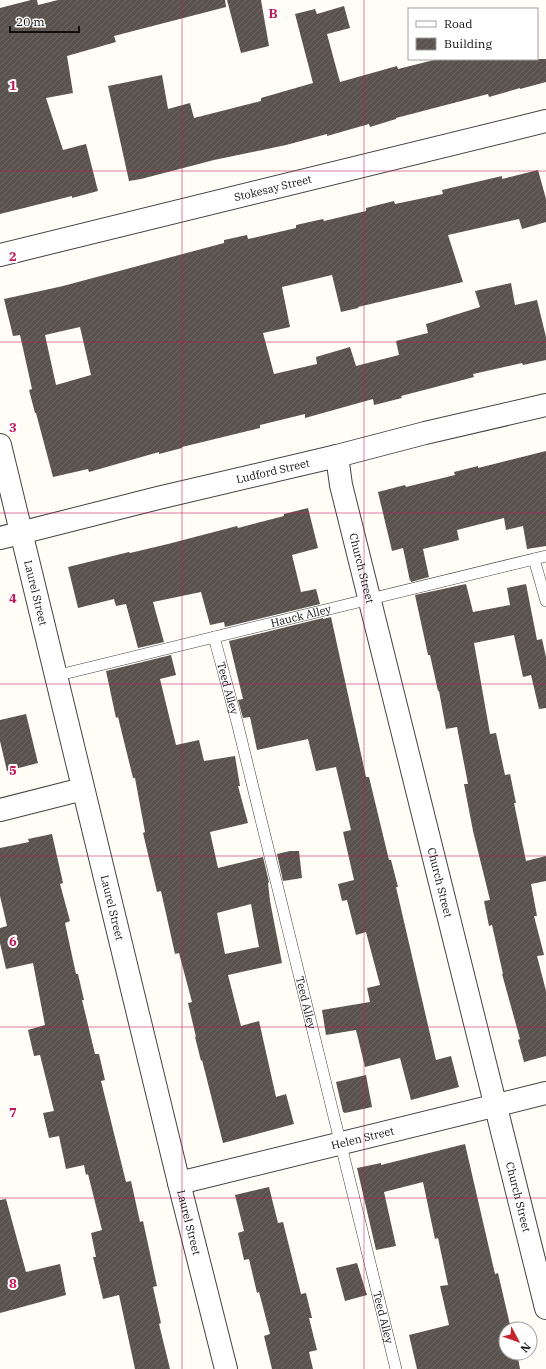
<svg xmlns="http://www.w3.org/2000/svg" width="546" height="1369" viewBox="0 0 546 1369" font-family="'IBM Plex Serif',serif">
<defs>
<pattern id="building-hatch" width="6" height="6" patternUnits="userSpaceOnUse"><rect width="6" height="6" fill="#5a524d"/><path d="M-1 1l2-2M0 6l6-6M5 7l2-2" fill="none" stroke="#6d6662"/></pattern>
</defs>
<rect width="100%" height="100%" fill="#fffdf5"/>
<g fill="url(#building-hatch)" fill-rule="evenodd">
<polygon points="31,0 37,0 38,5 58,0 225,0 226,7 114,36 116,42 67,56 73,93 46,98 63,150 86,144 98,191 72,198 72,196 0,214 0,8"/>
<polygon points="227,0 261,0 269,46 241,53"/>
<polygon points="344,6 350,28 327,34 340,82 397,66 398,69 438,59 546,59 546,82 520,89 520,88 489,97 488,94 396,118 396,119 370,127 369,124 327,136 327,134 286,145 214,160 141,179 129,181 108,86 162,75 168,109 190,103 194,118 261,101 261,98 313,83 295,14 315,9 317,14"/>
<path d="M538,170L546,199V222L522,229L519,219L448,235L463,282L358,307V308L341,312L332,275L282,287L290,327L263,333L274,374L317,364L316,357L350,347L356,366L399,355L396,341L428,333L426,324L480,307L475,291L511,283L515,305L537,300L546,337V360L523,365L522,363L473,374L474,377L401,396L402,398L374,405L373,399L305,418V414L260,425V428L182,447V448L159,454V452L89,472L88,469L53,477L36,413H35L29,390L32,389L20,335L13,336L4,299L63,286L224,243V240L247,235L248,239L296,228V225L323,219L324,221L366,211V208L394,201L395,204L443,194L442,190L502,176V179ZM80,327L91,375L56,385L45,335Z"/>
<polygon points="546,451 546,546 527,549 523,526 506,530 504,518 457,530 459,540 423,549 429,577 411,582 411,580 410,581 403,548 392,551 378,492 405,485 406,487 455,475 454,472 478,466 478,468"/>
<polygon points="308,508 318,548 292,555 301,592 316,589 320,604 225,627 224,622 210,625 201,592 153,602 164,642 138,648 126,604 116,606 114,599 78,608 68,567 129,552 130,553 168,544 237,526 238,528 284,516 284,514"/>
<polygon points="466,584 473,612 510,605 507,588 526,584 537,640 542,639 546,657 546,708 539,709 531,675 523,677 514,635 474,643 490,734 496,733 505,775 510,774 516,803 514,803 526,861 546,856 546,881 531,884 537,916 534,916 544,955 537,956 546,991 546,1056 524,1062 518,1040 520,1039 502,974 503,974 492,925 489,926 484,901 490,900 473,831 464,784 468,784 457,727 446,729 439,691 438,691 430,655 428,655 415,595"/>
<polygon points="331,617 366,777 369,777 389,860 391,860 398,887 396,887 436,1060 451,1056 459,1087 411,1100 400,1058 365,1067 356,1030 326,1035 322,1010 370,1002 367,988 380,985 366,932 356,935 347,900 342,901 338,884 354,880 343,832 351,830 336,767 316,771 308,739 257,750 250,717 243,718 238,700 243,699 229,641 323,618 323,619"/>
<path d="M171,655L176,675L160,679L176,745L199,740L204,761L235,756L240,786H238L248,823L210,832L218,868L263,857L269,882L268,883L270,901L282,963L228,975L241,1026L259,1021L276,1097L286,1094L294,1124L223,1143L202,1060L201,1061L195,1037H196L188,1003L192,1002L179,953L175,954L161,891L157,892L143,833L145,832L135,778H133L118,717L116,718L106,671ZM251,904L259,947L225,954L217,913Z"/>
<polygon points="26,714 38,763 7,771 0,741 0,720"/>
<polygon points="52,834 63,883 60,884 70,921 65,923 76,974 78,974 84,1000 82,1000 95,1054 99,1054 105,1080 101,1081 126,1182 131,1181 140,1222 143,1221 157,1286 153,1287 161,1323 159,1324 170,1369 135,1369 119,1295 103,1299 93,1257 96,1257 91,1233 102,1230 88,1174 86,1175 84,1165 66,1169 59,1136 49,1138 43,1113 54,1111 40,1055 34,1056 28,1030 45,1025 33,963 6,969 0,943 0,928 7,926 0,896 0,848 29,842 28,839"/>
<polygon points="290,851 299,851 302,878 283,881 277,854"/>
<polygon points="366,1075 372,1107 345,1113 343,1112 336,1082"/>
<polygon points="465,1144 495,1274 498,1273 511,1329 506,1329 506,1353 517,1353 520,1369 417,1369 409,1335 449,1325 440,1286 448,1285 438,1238 435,1239 423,1182 384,1192 396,1246 376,1250 357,1168 381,1163 381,1165"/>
<polygon points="269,1187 278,1223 283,1222 301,1294 306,1293 312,1318 309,1318 317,1350 309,1352 313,1369 272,1369 264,1336 270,1334 259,1292 257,1293 249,1259 244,1260 238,1233 244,1231 235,1195"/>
<polygon points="6,1199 26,1272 60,1264 66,1295 0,1313 0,1200"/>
<polygon points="357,1263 367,1295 345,1301 336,1268"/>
</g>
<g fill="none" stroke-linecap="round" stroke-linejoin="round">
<g stroke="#444" stroke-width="12">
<g id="lane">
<polyline points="534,559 546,601"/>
<path id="s1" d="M214,637L237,722L396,1369"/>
<path id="s2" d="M55,676L546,556"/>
</g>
</g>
<g stroke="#444" stroke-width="24">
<g id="street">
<path id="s3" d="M0,255L546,121"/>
<path id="s4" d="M0,445L179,1183L226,1369"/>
<path id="s5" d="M337,456L341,485L546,1308"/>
<path id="s6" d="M0,538L158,498L337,456L425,433L546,405"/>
<polyline points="0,810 83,789"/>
<path id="s7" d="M179,1183L546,1093"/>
</g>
</g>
<use href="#lane" stroke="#fff" stroke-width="11"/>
<use href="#street" stroke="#fff" stroke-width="22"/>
</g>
<path fill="none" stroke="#c2185b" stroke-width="1" stroke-opacity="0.55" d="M182,0V1369M364,0V1369M0,171H546M0,342H546M0,513H546M0,684H546M0,856H546M0,1027H546M0,1198H546"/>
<g text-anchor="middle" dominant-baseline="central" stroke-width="4" stroke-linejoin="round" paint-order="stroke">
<g font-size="11" fill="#111" stroke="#fff">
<text stroke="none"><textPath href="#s3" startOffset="281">Stokesay Street</textPath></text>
<text stroke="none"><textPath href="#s6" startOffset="281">Ludford Street</textPath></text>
<text stroke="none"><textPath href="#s5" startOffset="115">Church Street</textPath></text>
<text stroke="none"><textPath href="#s4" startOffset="152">Laurel Street</textPath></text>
<text stroke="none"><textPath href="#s2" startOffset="253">Hauck Alley</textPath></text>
<text stroke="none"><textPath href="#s1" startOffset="53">Teed Alley</textPath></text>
<text stroke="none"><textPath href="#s5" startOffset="439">Church Street</textPath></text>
<text stroke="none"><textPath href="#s4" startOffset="476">Laurel Street</textPath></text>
<text stroke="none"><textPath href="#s1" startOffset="377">Teed Alley</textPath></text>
<text stroke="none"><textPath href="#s7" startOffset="189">Helen Street</textPath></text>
<text stroke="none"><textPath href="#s5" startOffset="763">Church Street</textPath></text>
<text stroke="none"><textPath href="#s4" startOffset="800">Laurel Street</textPath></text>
<text stroke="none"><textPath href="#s1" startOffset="701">Teed Alley</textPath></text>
</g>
</g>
<g font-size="13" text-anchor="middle" font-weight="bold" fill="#c2185b" stroke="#fff" stroke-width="4" stroke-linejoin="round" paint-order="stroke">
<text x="273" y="18">B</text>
<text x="13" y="90">1</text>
<text x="13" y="261">2</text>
<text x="13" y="432">3</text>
<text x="13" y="603">4</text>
<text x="13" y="775">5</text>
<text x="13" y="946">6</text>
<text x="13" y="1117">7</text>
<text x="13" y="1288">8</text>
</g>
<rect x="408" y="8" width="130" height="52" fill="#ffffff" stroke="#a0a0a0"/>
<rect x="416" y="21" width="20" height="6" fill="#ffffff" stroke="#a0a0a0"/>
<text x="444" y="28" font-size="12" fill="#111111">Road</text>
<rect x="416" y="38" width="20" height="12" fill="url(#building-hatch)" stroke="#a0a0a0"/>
<text x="444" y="48" font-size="12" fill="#111111">Building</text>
<g transform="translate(518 1341) rotate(131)"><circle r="19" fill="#ffffff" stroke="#a0a0a0"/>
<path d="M0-3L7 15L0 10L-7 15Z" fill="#c4262e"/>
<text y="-6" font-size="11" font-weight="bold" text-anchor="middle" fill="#111111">N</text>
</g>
<path d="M10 26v6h69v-6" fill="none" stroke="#111111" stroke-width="2"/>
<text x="16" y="26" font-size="12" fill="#111111" stroke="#ffffff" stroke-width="3" paint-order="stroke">20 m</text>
</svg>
